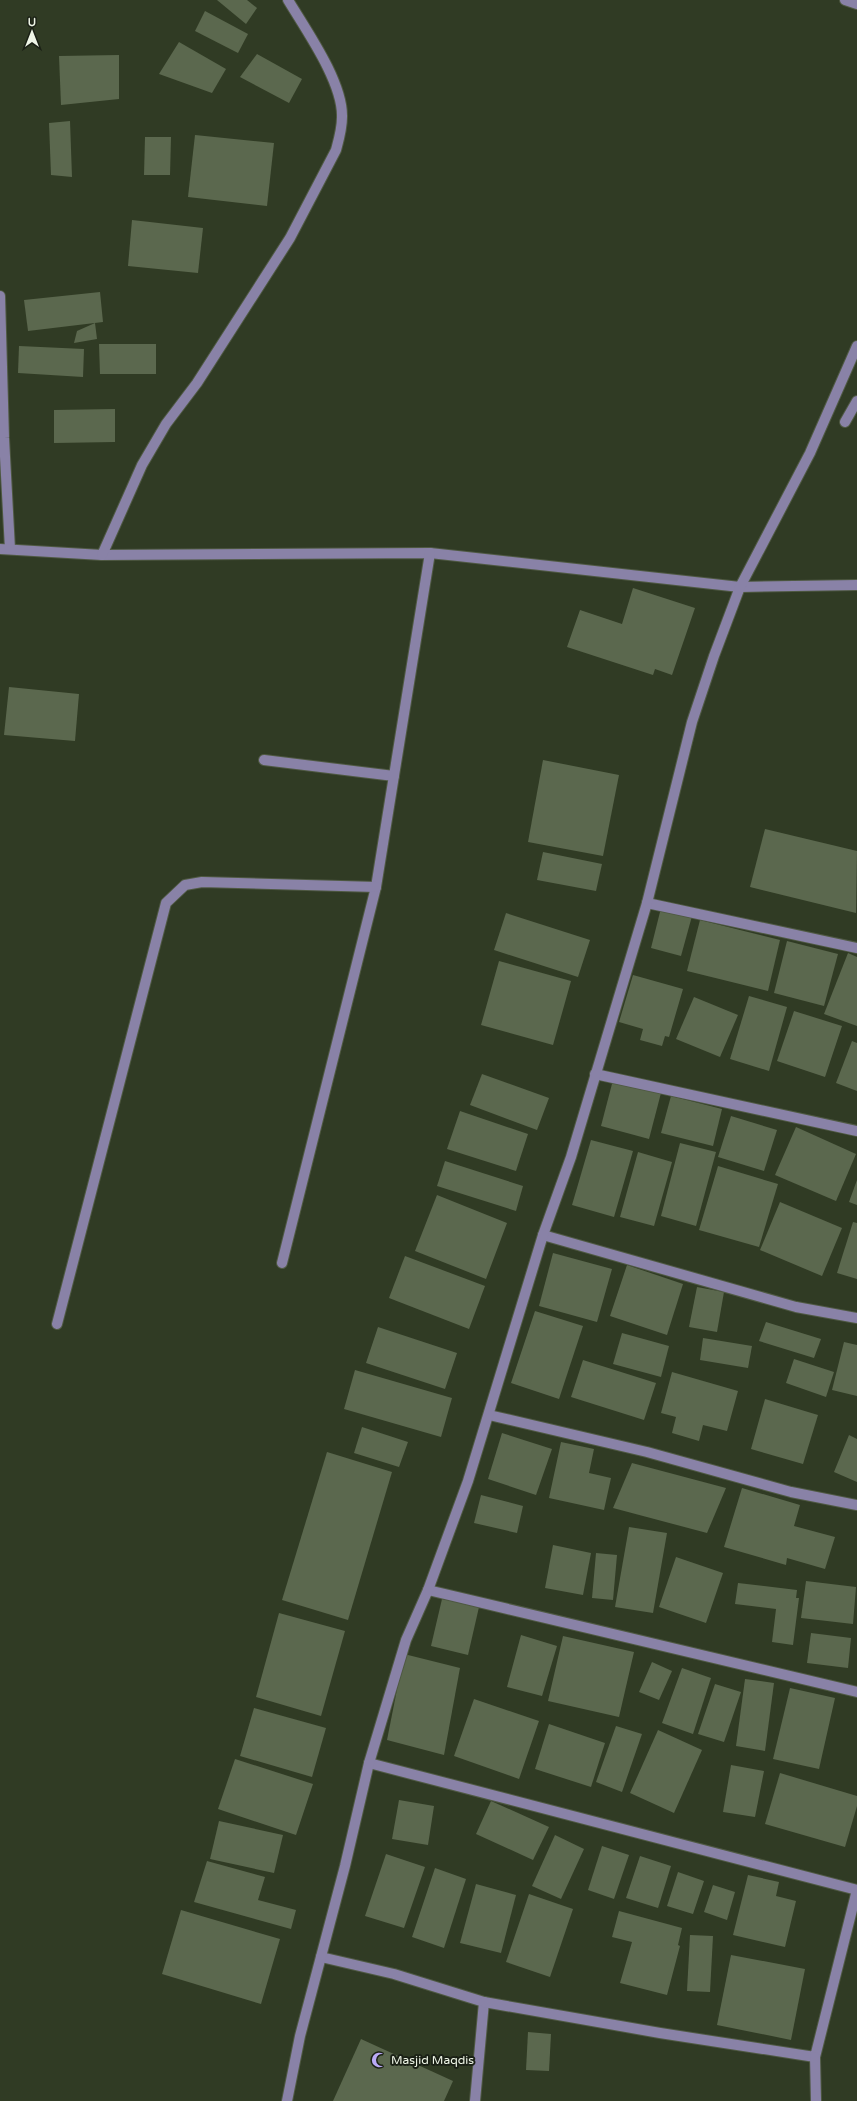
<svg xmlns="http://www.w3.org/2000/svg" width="857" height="2101" viewBox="0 0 857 2101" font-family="'Varela Round',sans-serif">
<rect width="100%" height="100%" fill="#303b24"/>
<g fill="#5b684e">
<polygon points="217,0 247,0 257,8 246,24"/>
<polygon points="205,11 248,34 238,53 195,31"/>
<polygon points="179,42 226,69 212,93 159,74"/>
<polygon points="257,54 302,79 289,103 240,77"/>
<polygon points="119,55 119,99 61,105 59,56"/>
<polygon points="70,121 72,177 51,175 49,123"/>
<polygon points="195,135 274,143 267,206 188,197"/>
<polygon points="145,137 171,137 170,175 144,175"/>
<polygon points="132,220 203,228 198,273 128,266"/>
<polygon points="100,292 103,322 28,331 24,300"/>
<polygon points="95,323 97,339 74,343 77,331"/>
<polygon points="99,344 156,344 156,374 100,374"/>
<polygon points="19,346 84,349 83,377 18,373"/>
<polygon points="115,409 115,442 54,443 54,410"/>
<polygon points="633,588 695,608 672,675 655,669 653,675 567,647 580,610 622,624"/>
<polygon points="9,687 79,694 75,741 4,735"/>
<polygon points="543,760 619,775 603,856 528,842"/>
<polygon points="765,829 857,851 856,913 750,887"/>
<polygon points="543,852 602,864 596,891 537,880"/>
<polygon points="661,908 692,916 681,956 651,948"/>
<polygon points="506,913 590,940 578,977 494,950"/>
<polygon points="700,920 780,940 768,991 687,971"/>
<polygon points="787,941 838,954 824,1006 774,993"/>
<polygon points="848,953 857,957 857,1026 824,1014"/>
<polygon points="499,961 571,981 553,1045 481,1025"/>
<polygon points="633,975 683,989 669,1037 665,1036 662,1046 640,1040 643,1029 619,1022"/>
<polygon points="749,996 787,1007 769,1071 730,1059"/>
<polygon points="694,997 738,1015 720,1057 676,1039"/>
<polygon points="794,1011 842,1026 825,1077 777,1061"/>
<polygon points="852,1041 857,1043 857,1091 836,1083"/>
<polygon points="482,1074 549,1098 537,1130 470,1105"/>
<polygon points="613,1080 661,1093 649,1139 601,1126"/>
<polygon points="671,1096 722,1109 713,1146 661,1133"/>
<polygon points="460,1111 528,1134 516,1171 447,1149"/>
<polygon points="731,1116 777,1130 764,1171 718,1157"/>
<polygon points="796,1127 856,1154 836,1201 775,1175"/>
<polygon points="591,1140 633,1151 614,1217 572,1205"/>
<polygon points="680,1143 716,1152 696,1226 661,1216"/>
<polygon points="638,1152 672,1162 654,1226 620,1217"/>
<polygon points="445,1161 523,1186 516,1211 437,1186"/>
<polygon points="718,1166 778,1184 759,1247 699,1230"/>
<polygon points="857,1180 857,1205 849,1202"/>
<polygon points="437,1195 507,1223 486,1279 415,1251"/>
<polygon points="780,1202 842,1228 822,1276 760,1250"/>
<polygon points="853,1222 857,1223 857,1279 837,1273"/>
<polygon points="553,1253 612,1269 597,1322 539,1306"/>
<polygon points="405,1256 485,1286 469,1329 389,1298"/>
<polygon points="627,1265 683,1284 667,1335 610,1316"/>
<polygon points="697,1287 724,1292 717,1332 689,1327"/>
<polygon points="535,1311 583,1326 559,1399 511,1383"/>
<polygon points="766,1322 821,1339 814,1358 759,1341"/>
<polygon points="378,1327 457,1353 445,1389 366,1363"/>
<polygon points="622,1333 669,1346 661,1377 613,1364"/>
<polygon points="703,1338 752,1346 748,1368 700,1360"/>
<polygon points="844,1342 857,1345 857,1396 832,1390"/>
<polygon points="794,1359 834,1372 826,1397 786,1383"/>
<polygon points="583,1360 656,1383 644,1420 571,1397"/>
<polygon points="355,1370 452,1398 441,1437 344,1409"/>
<polygon points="672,1372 738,1391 727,1431 703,1425 699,1441 672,1433 676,1417 661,1413"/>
<polygon points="765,1399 818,1415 803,1464 751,1449"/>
<polygon points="362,1427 408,1442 399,1467 354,1453"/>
<polygon points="502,1433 552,1449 536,1495 488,1479"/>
<polygon points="849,1435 857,1439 857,1482 834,1472"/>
<polygon points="561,1442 594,1449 589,1473 611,1478 604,1510 549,1498"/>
<polygon points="327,1452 392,1472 348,1620 282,1600"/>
<polygon points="632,1463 726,1488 707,1533 613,1508"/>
<polygon points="742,1488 800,1505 794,1526 835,1537 825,1569 787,1558 786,1565 724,1547"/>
<polygon points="481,1495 523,1506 517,1533 474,1523"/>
<polygon points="629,1527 667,1533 653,1613 615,1607"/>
<polygon points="553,1545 591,1553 583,1595 545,1588"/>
<polygon points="596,1553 617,1555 613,1600 592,1598"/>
<polygon points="676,1557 723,1573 706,1623 659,1607"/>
<polygon points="806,1581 856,1587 853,1624 801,1618"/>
<polygon points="738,1583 797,1590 796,1598 799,1598 793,1645 772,1642 776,1609 735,1604"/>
<polygon points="442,1599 479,1607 468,1655 431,1646"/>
<polygon points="279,1613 345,1631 321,1716 256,1697"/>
<polygon points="811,1633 851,1638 848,1668 807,1663"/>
<polygon points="521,1635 557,1646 542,1696 507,1687"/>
<polygon points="563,1636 634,1652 619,1717 548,1701"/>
<polygon points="404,1654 460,1668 444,1755 387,1740"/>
<polygon points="652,1662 672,1671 659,1700 639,1692"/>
<polygon points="682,1668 711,1678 693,1734 662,1723"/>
<polygon points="745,1679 774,1683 765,1751 736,1746"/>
<polygon points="715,1684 741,1692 724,1742 698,1734"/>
<polygon points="790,1688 835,1698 819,1769 773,1759"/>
<polygon points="474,1699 539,1721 519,1779 454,1756"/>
<polygon points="254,1708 326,1728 312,1777 240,1756"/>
<polygon points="549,1724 605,1743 591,1787 535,1769"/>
<polygon points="616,1726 642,1734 622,1792 596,1782"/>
<polygon points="658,1730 702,1750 674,1813 630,1793"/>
<polygon points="235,1759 313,1784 296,1835 218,1809"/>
<polygon points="731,1765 764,1771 755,1817 723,1812"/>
<polygon points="780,1773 857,1796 857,1806 845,1847 765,1824"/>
<polygon points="399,1800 434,1806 428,1845 392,1839"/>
<polygon points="491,1801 549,1827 533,1860 476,1834"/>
<polygon points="219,1821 283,1835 274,1873 210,1859"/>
<polygon points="555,1835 584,1849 561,1899 532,1886"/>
<polygon points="602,1846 629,1855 614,1899 588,1890"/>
<polygon points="386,1854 425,1867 404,1928 365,1916"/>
<polygon points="640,1856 671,1866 658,1908 626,1898"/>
<polygon points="207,1861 265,1877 258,1900 296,1910 291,1929 194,1902"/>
<polygon points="435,1868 466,1879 444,1948 412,1937"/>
<polygon points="678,1872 704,1881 693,1914 667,1906"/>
<polygon points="748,1875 779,1882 776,1896 796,1901 785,1947 733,1935"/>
<polygon points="476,1884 516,1895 501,1953 460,1943"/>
<polygon points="713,1885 735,1892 727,1920 704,1912"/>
<polygon points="529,1894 573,1909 550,1977 506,1962"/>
<polygon points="181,1910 280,1939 261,2004 162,1974"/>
<polygon points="619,1911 682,1928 678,1945 680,1946 667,1995 620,1983 632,1942 612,1937"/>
<polygon points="690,1935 713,1936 710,1992 687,1991"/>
<polygon points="731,1955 805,1969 791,2040 717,2025"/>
<polygon points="528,2032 551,2034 549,2071 526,2070"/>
<polygon points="361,2039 453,2081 444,2101 333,2101"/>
</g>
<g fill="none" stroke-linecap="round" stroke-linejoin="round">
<g stroke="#4f5943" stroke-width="12">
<g id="minor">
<polyline points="845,0 857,4"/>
<polyline points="0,296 4,438 10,549"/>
<polyline points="845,422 857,401"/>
<polyline points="0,549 102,555 430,553 740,587 857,585"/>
<path d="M102,555L142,465L166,424L197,383L290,238L336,150C339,139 342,129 342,117C343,82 306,30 288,0"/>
<polyline points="264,760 394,776"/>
<polyline points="647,903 857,948"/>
<polyline points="595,1074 857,1131"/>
<polyline points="543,1235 796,1307 857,1318"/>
<polyline points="282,1263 376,887 430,553"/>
<polyline points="57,1324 166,903 185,885 202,882 376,887"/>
<polyline points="489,1415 647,1452 791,1492 857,1505"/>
<polyline points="428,1590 857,1692"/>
<polyline points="369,1763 857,1890"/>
<polyline points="321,1957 394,1974 484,2002 475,2101"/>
<polyline points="484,2002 660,2033 815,2057 857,1890"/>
<polyline points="815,2057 816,2101"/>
<polyline points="287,2101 300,2036 345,1866 369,1763 406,1640 428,1590 468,1481 543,1235 571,1157 647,903 692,722 714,656 740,587 810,453 857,346"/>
</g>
</g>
<use href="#minor" stroke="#8982a7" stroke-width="10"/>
</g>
<defs>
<g id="mosque-bare" transform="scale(1.2)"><path d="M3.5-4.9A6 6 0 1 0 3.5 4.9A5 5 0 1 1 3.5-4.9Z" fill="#baaaf6" stroke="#1b2116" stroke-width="2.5" paint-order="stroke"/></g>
</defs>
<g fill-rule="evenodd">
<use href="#mosque-bare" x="379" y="2060"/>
</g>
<g text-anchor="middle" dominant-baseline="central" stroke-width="4" stroke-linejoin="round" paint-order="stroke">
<g font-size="12" fill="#eff6e7" stroke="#1b2116" text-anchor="start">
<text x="391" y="2060">Masjid Maqdis</text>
</g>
</g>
<g transform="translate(32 32)" stroke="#1b2116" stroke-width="3" paint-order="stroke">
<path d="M0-3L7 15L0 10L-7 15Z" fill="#eff6e7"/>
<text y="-6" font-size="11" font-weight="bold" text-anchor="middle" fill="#eff6e7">U</text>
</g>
</svg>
